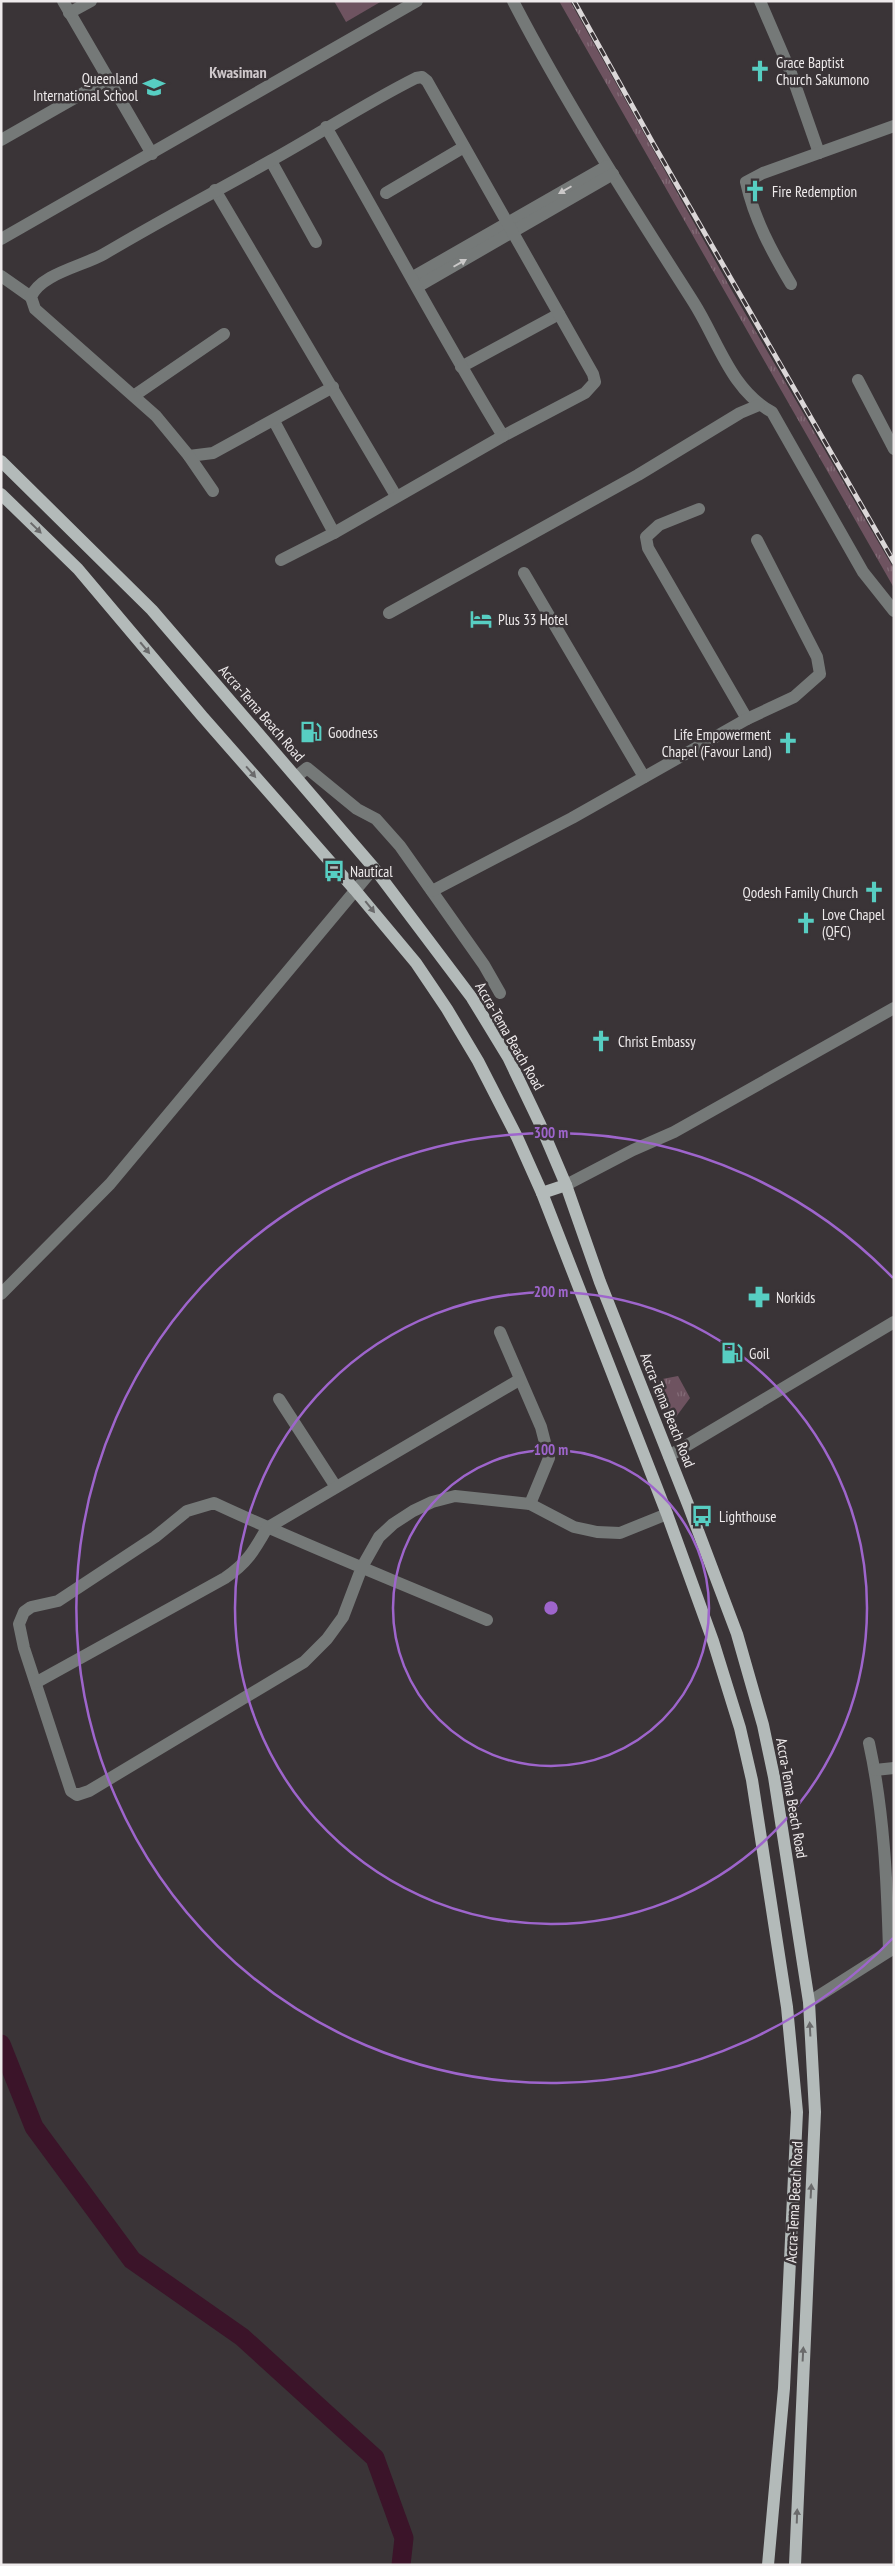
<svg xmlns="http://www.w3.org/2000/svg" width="895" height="2566" viewBox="0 0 895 2566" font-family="'PT Sans Narrow',sans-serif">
<defs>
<pattern id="grass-tufts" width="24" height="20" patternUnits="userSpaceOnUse" patternTransform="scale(1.25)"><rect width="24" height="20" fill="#6e5360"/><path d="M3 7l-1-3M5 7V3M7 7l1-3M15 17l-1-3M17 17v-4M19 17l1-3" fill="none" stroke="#836c77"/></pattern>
</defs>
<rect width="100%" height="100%" fill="#3a3437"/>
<g fill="url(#grass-tufts)">
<polygon points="559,1 570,1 731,289 894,569 894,588"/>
<polygon points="678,1376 690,1398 670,1425 652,1381"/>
</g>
<polygon fill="#6e5360" points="334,1 382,1 346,22"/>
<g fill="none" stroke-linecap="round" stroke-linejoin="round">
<polyline stroke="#3b1429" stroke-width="19" points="1,2044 34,2127 132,2260 242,2337 375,2458 404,2538 401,2565"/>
<g stroke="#757978" stroke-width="12">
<polyline points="63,1 152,154"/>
<path d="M513,1C567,105 631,204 694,303C718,341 731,390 772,412L863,572L894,611"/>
<polyline points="760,1 791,73 819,153"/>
<polyline points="69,13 91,1"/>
<polyline points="1,140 108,79"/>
<polyline points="271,161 316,242"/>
<polyline points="215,190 396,496"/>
<polyline points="386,193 464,147"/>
<polyline points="1,239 417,1"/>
<polyline points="1,276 31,297"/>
<polyline points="413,277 607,166"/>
<path d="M791,284C772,252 754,219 746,182L763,173L894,126"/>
<polyline points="417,287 613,174"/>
<polyline points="461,367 559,314"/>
<polyline points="858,380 894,449"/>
<polyline points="135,395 224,334"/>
<polyline points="274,421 334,533"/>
<polyline points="189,456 213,453 333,387"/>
<path d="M213,491L189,456L156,416L35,309L31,297C40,274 83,266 104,254C159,221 215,192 270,161C319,134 366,103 416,78L422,77L427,81L593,374L595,382L585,393L503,436C441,335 386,230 326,127"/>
<polyline points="699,509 659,525 646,537 648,548 747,719"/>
<polyline points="281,560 334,533 503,436"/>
<polyline points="524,573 644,777"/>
<polyline points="389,613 638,475 740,413 759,405"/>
<polyline points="296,777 307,768 357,809 376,819 400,846 484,965 500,993"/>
<polyline points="432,891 572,818 747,719 794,697 820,674 817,657 757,540"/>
<polyline points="566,1185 633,1150 674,1132 894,1008"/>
<polyline points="1,1294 110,1184 374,868"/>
<polyline points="500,1332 541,1427 549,1458 530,1504"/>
<polyline points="279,1399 336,1487"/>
<polyline points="669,1456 894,1322"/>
<path d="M487,1620C396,1581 304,1545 214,1503L187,1511L155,1537L58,1601L31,1607L24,1612L19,1624L24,1648L71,1791L77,1795L89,1791L304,1662L327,1639L343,1617L362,1567L379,1537L393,1524L413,1511L432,1502L455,1496L530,1504L574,1527L597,1532L620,1533L667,1514"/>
<path d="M37,1682L225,1578C247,1563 254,1551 267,1528L519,1380"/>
<path d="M869,1743C884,1811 887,1882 889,1951"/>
<polyline points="875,1770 894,1768"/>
<polyline points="809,2002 894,1948"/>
</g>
<g stroke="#b3bab9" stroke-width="12">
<polyline points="1,461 152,610 374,868 472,998 508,1057 540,1124 566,1185 600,1282 689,1507 737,1634 763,1725 774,1777 809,2002 815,2112 795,2565"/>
<polyline points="1,494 78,569 202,716 355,890 416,963 447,1009 478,1061 517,1137 542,1193 667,1514 713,1641 740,1728 752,1780 787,2007 797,2112 784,2388 768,2565"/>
<polyline points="542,1193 566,1185"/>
</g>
<g stroke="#dbd7d8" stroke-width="5">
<polyline id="rail" points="574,1 654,145 894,562"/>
</g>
<use href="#rail" stroke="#3a3437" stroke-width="3" stroke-dasharray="9" stroke-linecap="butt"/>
</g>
<defs><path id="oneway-solid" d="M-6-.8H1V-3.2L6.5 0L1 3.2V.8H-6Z" transform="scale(1.25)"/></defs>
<g fill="#cac8c8">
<use href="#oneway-solid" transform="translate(565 190) rotate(150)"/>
<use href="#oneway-solid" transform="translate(460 263) rotate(-30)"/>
</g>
<g fill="#6a6a6b">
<use href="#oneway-solid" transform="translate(36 528) rotate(44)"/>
<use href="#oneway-solid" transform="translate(145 648) rotate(50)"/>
<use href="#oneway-solid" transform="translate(251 772) rotate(49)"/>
<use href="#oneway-solid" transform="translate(370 907) rotate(51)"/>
<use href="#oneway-solid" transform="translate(810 2029) rotate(-93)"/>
<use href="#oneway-solid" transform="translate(811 2191) rotate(-87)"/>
<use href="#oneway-solid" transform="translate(803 2354) rotate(-87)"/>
<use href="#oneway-solid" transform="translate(797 2516) rotate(-88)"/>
</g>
<g fill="none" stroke="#9e65cc" stroke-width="2.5">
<circle cx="551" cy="1608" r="158"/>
<circle cx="551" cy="1608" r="316"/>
<path d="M893 1938A475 475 0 1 1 893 1278"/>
</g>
<defs>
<g id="church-bare" transform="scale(1.725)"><path d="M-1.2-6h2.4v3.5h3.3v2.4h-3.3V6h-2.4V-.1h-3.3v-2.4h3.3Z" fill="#57cec2" stroke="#3a3437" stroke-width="2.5" paint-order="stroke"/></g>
<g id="school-bare" transform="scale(1.725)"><path d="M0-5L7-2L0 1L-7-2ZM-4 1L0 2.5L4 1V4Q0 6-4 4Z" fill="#57cec2" stroke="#3a3437" stroke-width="2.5" paint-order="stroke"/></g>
<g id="hotel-bare" transform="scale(1.725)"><path d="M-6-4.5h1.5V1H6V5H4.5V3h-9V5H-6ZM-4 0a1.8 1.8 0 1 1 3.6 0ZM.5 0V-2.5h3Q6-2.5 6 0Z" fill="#57cec2" stroke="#3a3437" stroke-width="2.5" paint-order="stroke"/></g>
<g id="fuel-bare" transform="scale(1.725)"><path d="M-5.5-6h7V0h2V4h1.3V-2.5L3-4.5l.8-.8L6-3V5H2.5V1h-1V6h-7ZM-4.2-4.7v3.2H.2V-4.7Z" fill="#57cec2" stroke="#3a3437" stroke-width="2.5" paint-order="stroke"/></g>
<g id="bus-bare" transform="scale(1.725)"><path d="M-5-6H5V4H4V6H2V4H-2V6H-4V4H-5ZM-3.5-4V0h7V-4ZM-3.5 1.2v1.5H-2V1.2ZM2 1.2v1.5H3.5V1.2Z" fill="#57cec2" stroke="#3a3437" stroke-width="2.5" paint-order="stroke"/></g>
<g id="pharmacy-bare" transform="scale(1.725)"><path d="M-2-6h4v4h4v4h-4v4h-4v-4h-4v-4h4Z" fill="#57cec2" stroke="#3a3437" stroke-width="2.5" paint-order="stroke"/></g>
</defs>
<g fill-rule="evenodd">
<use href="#church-bare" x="760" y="71"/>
<use href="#school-bare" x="154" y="87"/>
<use href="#church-bare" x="755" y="191"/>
<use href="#hotel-bare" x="481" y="619"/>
<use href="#fuel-bare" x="311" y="732"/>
<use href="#church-bare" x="788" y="743"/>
<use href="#bus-bare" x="334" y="871"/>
<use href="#church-bare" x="874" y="892"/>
<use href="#church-bare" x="806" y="923"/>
<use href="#church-bare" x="601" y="1041"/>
<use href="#pharmacy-bare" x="759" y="1297"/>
<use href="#fuel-bare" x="732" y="1353"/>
<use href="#bus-bare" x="702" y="1516"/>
</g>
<g text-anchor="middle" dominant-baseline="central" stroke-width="5" stroke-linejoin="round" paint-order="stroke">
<g font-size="15" fill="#eeeaeb" stroke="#3a3437" text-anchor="start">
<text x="776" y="62">Grace Baptist<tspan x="776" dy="17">Church Sakumono</tspan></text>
<text x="138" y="78" text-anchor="end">Queenland<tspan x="138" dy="17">International School</tspan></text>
<text x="772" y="191">Fire Redemption</text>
<text x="498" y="619">Plus 33 Hotel</text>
<text x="328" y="732">Goodness</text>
<text x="771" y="734" text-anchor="end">Life Empowerment<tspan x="771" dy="17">Chapel (Favour Land)</tspan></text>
<text x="350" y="871">Nautical</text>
<text x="858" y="892" text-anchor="end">Qodesh Family Church</text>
<text x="822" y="914">Love Chapel<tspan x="822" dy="17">(QFC)</tspan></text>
<text x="618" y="1041">Christ Embassy</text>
<text x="776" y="1297">Norkids</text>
<text x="749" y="1353">Goil</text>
<text x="719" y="1516">Lighthouse</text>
</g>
<g font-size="15" fill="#eeeaeb" stroke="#3a3437">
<text transform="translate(262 713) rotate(49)">Accra-Tema Beach Road</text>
<text transform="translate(510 1036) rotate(60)">Accra-Tema Beach Road</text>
<text transform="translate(668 1410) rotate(68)">Accra-Tema Beach Road</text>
<text transform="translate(792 1798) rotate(80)">Accra-Tema Beach Road</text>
<text transform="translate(794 2202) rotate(-87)">Accra-Tema Beach Road</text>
</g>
<g font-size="16" font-weight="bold" fill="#cfc8cb" stroke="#3a3437">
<text x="238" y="72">Kwasiman</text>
</g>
</g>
<circle cx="551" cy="1608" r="8" fill="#9e65cc" stroke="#3a3437" stroke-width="2.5"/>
<g font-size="15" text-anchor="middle" font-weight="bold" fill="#9e65cc" stroke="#3a3437" stroke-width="5" stroke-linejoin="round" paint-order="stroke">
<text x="551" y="1138">300 m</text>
<text x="551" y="1297">200 m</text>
<text x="551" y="1455">100 m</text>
</g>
<rect width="895" height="2566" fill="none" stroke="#eeeaeb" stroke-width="5"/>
</svg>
